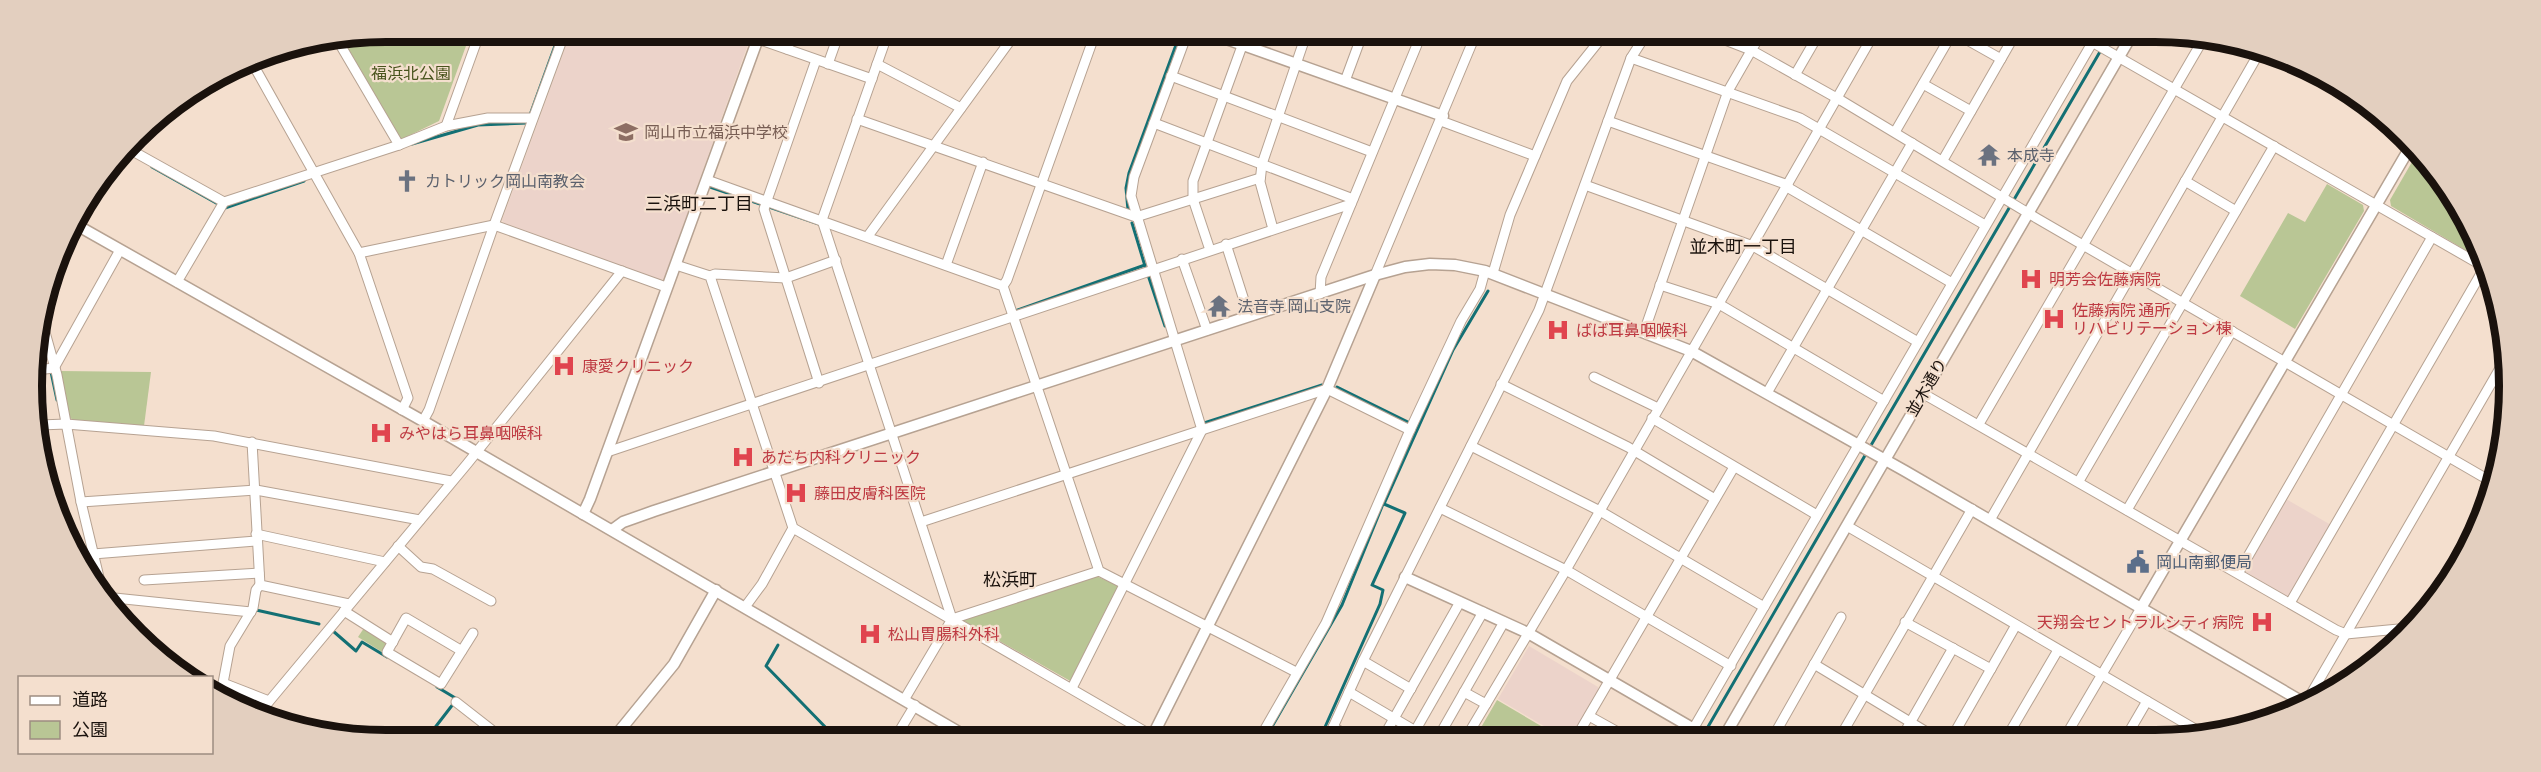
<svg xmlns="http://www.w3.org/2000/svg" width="2541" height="772" viewBox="0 0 2541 772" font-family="'Asap Condensed','Noto Sans JP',sans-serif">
<rect width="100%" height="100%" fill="#f4dfce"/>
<g fill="#ecd3ca">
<polygon points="571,32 726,33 746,40 748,44 664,279 660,280 504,223 502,220"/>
<polygon points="2286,499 2331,525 2291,595 2286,596 2246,572 2246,568"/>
<polygon points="1529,646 1598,687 1599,692 1573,736 1561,736 1498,699"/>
</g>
<g fill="#b9c695">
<polygon points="386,32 471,32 439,121 400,140 342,40"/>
<polygon points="2416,155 2450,189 2472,242 2467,251 2391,206 2390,200"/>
<polygon points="2327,184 2363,205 2364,211 2295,329 2240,296 2288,213 2305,222"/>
<polygon points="60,371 151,372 144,426 73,420 68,416"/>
<polygon points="1096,576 1117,585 1118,589 1072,682 964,621 964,619"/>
<polygon points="364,628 388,643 382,652 358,637"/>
<polygon points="1497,700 1558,736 1476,736"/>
</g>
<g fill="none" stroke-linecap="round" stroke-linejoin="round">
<g stroke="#137074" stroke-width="3">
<polyline points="530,115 560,32"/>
<polyline points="412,144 478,125 527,123 527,121"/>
<polyline points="152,167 225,208 304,181"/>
<polyline points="710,187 819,224"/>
<polyline points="1128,210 1126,188 1129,173 1180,34"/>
<polyline points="1132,223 1145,266"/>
<polyline points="1148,275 1165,326"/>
<polyline points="1015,311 1145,265"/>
<polyline points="51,372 57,400"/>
<polyline points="1337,387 1410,423"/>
<polyline points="1204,423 1322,385"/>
<polyline points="1870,447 2108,38"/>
<polyline points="256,610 319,624"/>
<polyline points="333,631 356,651 362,642 387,657"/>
<polyline points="778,645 766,666 833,735"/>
<polyline points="1270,730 1342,605 1383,504"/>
<polyline points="1705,732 1867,452"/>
<polyline points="430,734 457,699 437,687"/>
<polyline points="1321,736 1380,604 1383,590 1372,585 1405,513 1384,504 1453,350 1488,291"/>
</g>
<g stroke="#b6a292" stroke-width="11">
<g id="minor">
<polyline points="741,33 872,79"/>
<polyline points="888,33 822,220 952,619"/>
<polyline points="1715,36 1751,50 1842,101 2038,219 2492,482"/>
<polyline points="1962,37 2001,59"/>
<polyline points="2085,38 2481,265"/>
<polyline points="338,41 399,145"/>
<polyline points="787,49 793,33"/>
<polyline points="1631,58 1800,118 1985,225"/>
<polyline points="250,59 359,253 408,398 402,410"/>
<polyline points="816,60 764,209 819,383"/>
<polyline points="828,64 839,33"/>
<polyline points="877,64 961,108"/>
<polyline points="1795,75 1817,37"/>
<polyline points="1171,76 1372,152"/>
<polyline points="1345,81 1362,35"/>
<polyline points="1923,84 1971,111"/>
<polyline points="857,119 1136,217 1260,178"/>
<polyline points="1441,121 1535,156"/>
<polyline points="1608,121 1788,185"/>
<polyline points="1154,123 1353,199"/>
<polyline points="446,126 480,32"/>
<polyline points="1895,132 1950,37"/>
<polyline points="129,149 224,202"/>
<polyline points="1943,160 2013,38"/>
<polyline points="707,180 1003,286 1099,571 1296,672"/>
<polyline points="2185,181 2236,211"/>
<polyline points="1585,185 1753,246"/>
<polyline points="1787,187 1952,283"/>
<polyline points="1273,229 1260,182 1262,164 1306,35"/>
<polyline points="868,236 1015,34"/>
<polyline points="1226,244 1249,316"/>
<polyline points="1753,246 1918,342"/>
<polyline points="1210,250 1193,199 1193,181 1246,35"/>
<polyline points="359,253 494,225 666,287"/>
<polyline points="1182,259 1207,330"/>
<polyline points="676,265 710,276 793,528 1151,735"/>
<polyline points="946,265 983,162"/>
<polyline points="1493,273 1510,215 1567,81 1603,36"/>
<polyline points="1375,275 1475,36"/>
<polyline points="710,276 715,274 786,278 836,260"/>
<polyline points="177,282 224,202 399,145 446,126 488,118 532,118"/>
<polyline points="1660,285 1719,304 1884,401"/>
<polyline points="1003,286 1007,280 1095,34"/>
<polyline points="1320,294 1321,277 1421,35"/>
<polyline points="41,318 57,375 81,502 103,594"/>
<polyline points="1644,332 1728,91 1759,37"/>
<polyline points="36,370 54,368 120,250"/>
<polyline points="1594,377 1658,408"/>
<polyline points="1501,384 1628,447 1715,499"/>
<polyline points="1767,393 1912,143"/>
<polyline points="1922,393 2336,630 2346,634 2409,628"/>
<polyline points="1652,418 1817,515"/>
<polyline points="423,421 429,410 494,225 565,32"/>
<polyline points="1979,424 2204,38"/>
<polyline points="40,425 66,424 214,436 451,481"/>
<polyline points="252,442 260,585 349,604"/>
<polyline points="1471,446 1600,511 1764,607"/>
<polyline points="607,452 1351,204"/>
<polyline points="2079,481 2274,146"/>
<polyline points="81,502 256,490 420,520"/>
<polyline points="1440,508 1566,570 1731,666"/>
<polyline points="2127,510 2232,331"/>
<polyline points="1990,520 2259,53"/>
<polyline points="921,522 1327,389 1410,430"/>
<polyline points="1847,526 2207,736"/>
<polyline points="256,534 385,562"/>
<polyline points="398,546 421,567 433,569 491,601"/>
<polyline points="93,554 256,541"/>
<polyline points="2239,572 2432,237"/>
<polyline points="144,580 259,573"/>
<polyline points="2445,584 2471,539"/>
<polyline points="260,585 256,590 253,608 230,646 223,683 269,701"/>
<polyline points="105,597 251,612"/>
<polyline points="2290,603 2483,270"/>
<polyline points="745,607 762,584 793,528"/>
<polyline points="344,611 393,642"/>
<polyline points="1905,622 1991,669"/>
<polyline points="462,651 406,618 387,652 441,684 473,633"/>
<polyline points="1363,661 1411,689"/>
<polyline points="1814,664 1935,737"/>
<polyline points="1072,688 1202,430 1131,196 1134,177 1187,34"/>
<polyline points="1349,692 1424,736"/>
<polyline points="1464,692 1486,704"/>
<polyline points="904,700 952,619 1099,571"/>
<polyline points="456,702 497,734"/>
<polyline points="2304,706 2503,363"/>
<polyline points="261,711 467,464 622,271"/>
<polyline points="1589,716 1625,736"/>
<polyline points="1333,727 1348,736"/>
<polyline points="1415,731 1483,612"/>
<polyline points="897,735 915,705"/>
<polyline points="1959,735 1955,732 2016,625"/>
<polyline points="1261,736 1326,623 1410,430 1461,321 1480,289 1485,271"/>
<polyline points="1329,736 1363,661 1539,310 1631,58 1645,36"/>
<polyline points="1384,736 1460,602"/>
<polyline points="1439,736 1504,622"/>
<polyline points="1467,736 1566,570 1872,37"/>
<polyline points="1577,736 1734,467"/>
<polyline points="1689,736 2095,38"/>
<polyline points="1773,737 1841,617"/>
<polyline points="1840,737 1972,509"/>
<polyline points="1902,737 1953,648"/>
<polyline points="2007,737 2058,650"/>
<polyline points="2065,737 2141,608"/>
<polyline points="2126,737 2147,701"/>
<polyline points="2183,737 2189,726"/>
</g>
</g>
<g stroke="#b6a292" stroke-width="13">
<g id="tertiary">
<polyline points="1215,35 1443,116"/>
<polyline points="73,223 423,421 964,735"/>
<polyline points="583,514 590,499 760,33"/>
<polyline points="612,530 623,522 654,511 1375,275 1405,267 1430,264 1455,265 1485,271 1691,351 1905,471 2308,705"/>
<polyline points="1405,577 1528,633 1706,736"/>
<polyline points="2141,608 2409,149"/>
<polyline points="617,734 674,664 716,590"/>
<polyline points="1153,735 1327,389 1375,275"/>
<polyline points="1724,737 2130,38"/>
</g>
</g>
<use href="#minor" stroke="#fff" stroke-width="9"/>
<use href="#tertiary" stroke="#fff" stroke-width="10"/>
</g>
<defs>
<g id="school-bare" transform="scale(1.8)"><path d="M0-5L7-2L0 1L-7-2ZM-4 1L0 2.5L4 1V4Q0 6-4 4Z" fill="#8d6e63" stroke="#f4dfce" stroke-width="2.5" paint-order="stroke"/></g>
<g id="temple-bare" transform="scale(1.8)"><path d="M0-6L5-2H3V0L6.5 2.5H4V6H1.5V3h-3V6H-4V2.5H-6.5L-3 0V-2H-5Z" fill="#6b7280" stroke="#f4dfce" stroke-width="2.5" paint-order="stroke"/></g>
<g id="church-bare" transform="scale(1.8)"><path d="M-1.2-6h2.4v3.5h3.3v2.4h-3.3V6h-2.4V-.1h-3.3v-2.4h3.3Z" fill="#6b7280" stroke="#f4dfce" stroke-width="2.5" paint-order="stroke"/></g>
<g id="hospital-bare" transform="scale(1.8)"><path d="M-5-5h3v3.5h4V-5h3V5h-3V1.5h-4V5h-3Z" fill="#e0444e" stroke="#f4dfce" stroke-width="2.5" paint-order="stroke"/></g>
<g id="civic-bare" transform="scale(1.8)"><path d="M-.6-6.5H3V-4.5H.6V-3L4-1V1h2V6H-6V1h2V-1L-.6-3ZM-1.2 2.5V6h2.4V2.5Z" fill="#5c6f8a" stroke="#f4dfce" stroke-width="2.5" paint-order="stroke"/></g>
</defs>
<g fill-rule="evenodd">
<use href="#school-bare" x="626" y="132"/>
<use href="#temple-bare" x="1989" y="155"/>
<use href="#church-bare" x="407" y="181"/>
<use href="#hospital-bare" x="2031" y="279"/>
<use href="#temple-bare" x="1219" y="306"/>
<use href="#hospital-bare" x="2054" y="319"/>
<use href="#hospital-bare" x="1558" y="330"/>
<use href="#hospital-bare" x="564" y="366"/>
<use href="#hospital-bare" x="381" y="433"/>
<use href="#hospital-bare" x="743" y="457"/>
<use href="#hospital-bare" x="796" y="493"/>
<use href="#civic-bare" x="2138" y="562"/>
<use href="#hospital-bare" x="2262" y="622"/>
<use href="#hospital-bare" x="870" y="634"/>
</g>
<g text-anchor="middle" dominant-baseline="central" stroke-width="4.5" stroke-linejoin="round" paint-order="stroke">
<g font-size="16" fill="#49541d" stroke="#f4dfce">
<text x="411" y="73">福浜北公園</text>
</g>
<g font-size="16" fill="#785e54" stroke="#f4dfce" text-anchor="start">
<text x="644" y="132">岡山市立福浜中学校</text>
</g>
<g font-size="16" fill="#5b616d" stroke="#f4dfce" text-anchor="start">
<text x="2007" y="155">本成寺</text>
<text x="425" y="181">カトリック岡山南教会</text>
<text x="1237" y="306">法音寺 岡山支院</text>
</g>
<g font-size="16" fill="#be3a42" stroke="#f4dfce" text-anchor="start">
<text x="2049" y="279">明芳会佐藤病院</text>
<text x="2072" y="310">佐藤病院 通所<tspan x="2072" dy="18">リハビリテーション棟</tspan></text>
<text x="1576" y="330">ばば耳鼻咽喉科</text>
<text x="582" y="366">康愛クリニック</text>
<text x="399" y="433">みやはら耳鼻咽喉科</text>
<text x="761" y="457">あだち内科クリニック</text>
<text x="814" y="493">藤田皮膚科医院</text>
<text x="2244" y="622" text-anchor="end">天翔会セントラルシティ病院</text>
<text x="888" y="634">松山胃腸科外科</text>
</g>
<g font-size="16" fill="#1a120d" stroke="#f4dfce">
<text transform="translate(1926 387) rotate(-60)">並木通り</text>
</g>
<g font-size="16" fill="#4e5e75" stroke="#f4dfce" text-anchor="start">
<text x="2156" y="562">岡山南郵便局</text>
</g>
<g font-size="18" fill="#1a120d" stroke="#f4dfce">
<text x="699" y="203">三浜町二丁目</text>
<text x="1743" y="246">並木町一丁目</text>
<text x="1010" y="579">松浜町</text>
</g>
</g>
<path d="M0 0H2541V772H0ZM386 42H2155A344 344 0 0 1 2499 386V386A344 344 0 0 1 2155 730H386A344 344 0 0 1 42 386V386A344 344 0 0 1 386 42Z" fill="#e3cfbf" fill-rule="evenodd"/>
<path fill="none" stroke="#1a120d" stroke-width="8" d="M386 42H2155A344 344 0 0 1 2499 386V386A344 344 0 0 1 2155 730H386A344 344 0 0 1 42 386V386A344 344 0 0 1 386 42Z"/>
<rect x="18" y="676" width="195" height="78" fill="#f4dfce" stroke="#9d8d81" stroke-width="1.5"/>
<rect x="30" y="696" width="30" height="9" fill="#ffffff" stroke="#9d8d81" stroke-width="1.5"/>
<text x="72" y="706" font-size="18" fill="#1a120d">道路</text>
<rect x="30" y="721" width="30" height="18" fill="#b9c695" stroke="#9d8d81" stroke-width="1.5"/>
<text x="72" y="736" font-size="18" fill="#1a120d">公園</text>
</svg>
